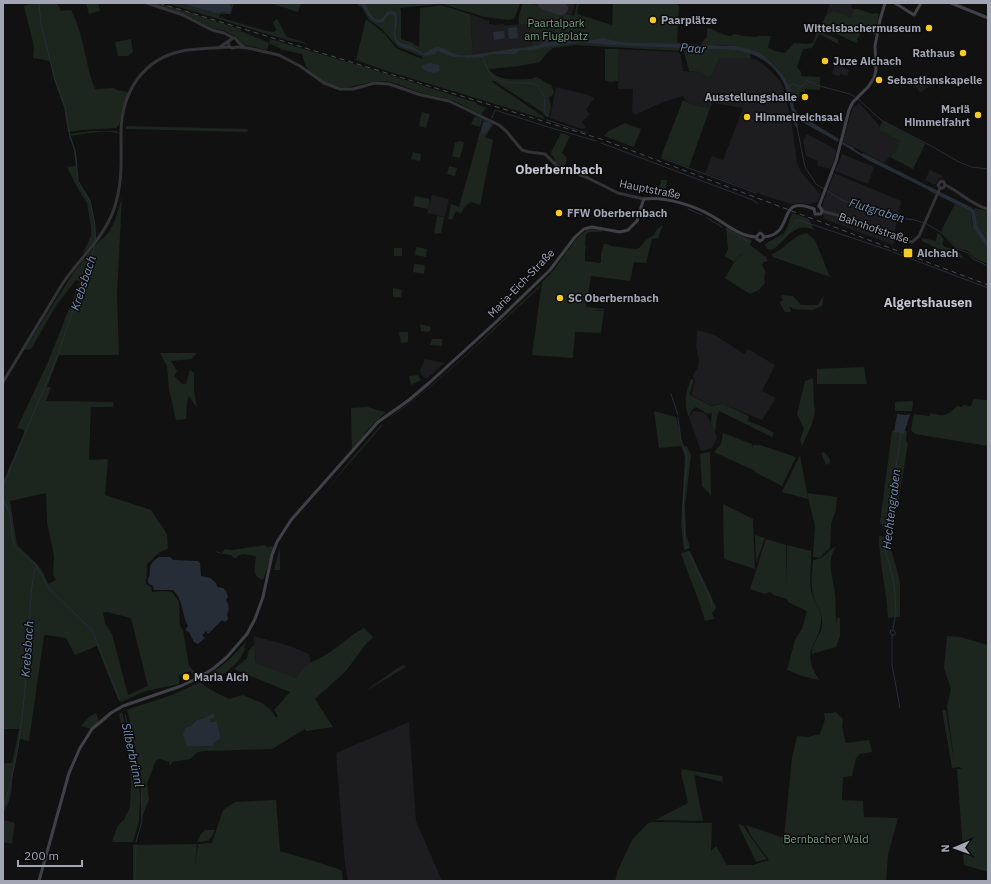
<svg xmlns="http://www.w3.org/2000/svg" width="991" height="884" viewBox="0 0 991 884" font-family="'IBM Plex Sans',sans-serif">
<rect width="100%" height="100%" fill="#111112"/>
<g fill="#1d1d1f">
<polygon points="530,3 575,3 572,15"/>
<polygon points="830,3 853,3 851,7 854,9 851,17 837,12 830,12 826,15"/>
<polygon points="470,14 489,21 489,24 493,24 494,25 503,24 505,26 518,24 519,25 529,24 534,45 473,54"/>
<polygon points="619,49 680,52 683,71 700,72 710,78 720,58 751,58 757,60 764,65 773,73 780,81 783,87 791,120 797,163 801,172 820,194 818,202 810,204 800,203 792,204 771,198 705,173 712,156 723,160 743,108 713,103 710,108 694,105 685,100 683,96 663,102 635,115 632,112 633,89 618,89"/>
<polygon points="835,64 848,69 849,71 847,76 840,74 839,76 832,74"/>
<polygon points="927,74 931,85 920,93 915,86 916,83 921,81 919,76"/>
<polygon points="556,87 588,95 594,98 586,110 590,114 582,122 586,128 582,129 550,118"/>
<polygon points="859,103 879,125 880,131 900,141 895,153 893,153 884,163 842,141 853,108"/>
<polygon points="807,134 835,149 836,152 831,169 817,166 818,161 806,156 803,141"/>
<polygon points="842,154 874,167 868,184 835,171"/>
<polygon points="930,170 943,176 938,180 936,184 933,184 925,180"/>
<polygon points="834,173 901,201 895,230 896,239 893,245 824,219 822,207"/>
<polygon points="432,195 449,199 445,217 427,213"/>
<polygon points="697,330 715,335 744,354 748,349 775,365 762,391 776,398 762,420 723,404 710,405 691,395 695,381 693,375 698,367 699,359 696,347"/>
<polygon points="425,359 445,363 426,379 421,374 420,370"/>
<polygon points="693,411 703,412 707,415 717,437 712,448 701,451 689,418"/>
<polygon points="254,636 290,646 309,654 311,663 305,666 296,678 294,678 256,663 254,644"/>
<polygon points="409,722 416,821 442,881 348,881 345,864 336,753"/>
</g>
<g fill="#1d251f" fill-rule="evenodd">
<path d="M34,3H57L61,11L71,10C84,34 85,64 95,89L114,88L117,90L128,92L119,125L116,128L83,130L68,132L64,107L54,80L50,61L33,58L34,46L24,6Z"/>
<polygon points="86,3 98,3 100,11 89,14"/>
<path d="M151,3H159L240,29L241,31L269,43L270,39L368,68L477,103L476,104L486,108L481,115C472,110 462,104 451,100C442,97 431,96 422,93C411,90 401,84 390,82C361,77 346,100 316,76C307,69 305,67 302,54L283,50L269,43L267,50L241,44L238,38L225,31L212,28L184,14Z"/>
<polygon points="166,3 179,3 219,14 221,12 226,13 231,5 230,3 234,3 231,14 220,14 219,17 266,31 273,32 276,30 273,22 277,19 287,37 304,42 307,44 287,40"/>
<polygon points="270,3 301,3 298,12"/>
<path d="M356,3H520L515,17L513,19L509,20L485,17L442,4L399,8L401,9V39L413,43L419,47L420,8L441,5L470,14L473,54L533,45L529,24L519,25C517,18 521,10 523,3H530L574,16L577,3H579L577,14L612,25L613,3H676L679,6L677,42L680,43V51L574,45L553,48L547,53L540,62L519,66L489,69C497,82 517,79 531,79L536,77C542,79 545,83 551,85L554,92L552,96L549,97L551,107L549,117L545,116L542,112L494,81H491L544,117V119L384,70L356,60L366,19L385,34L396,48L419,58L422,59L423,57L398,47L382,29L369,20L363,9Z"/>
<path d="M854,9H858L873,14L875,13L879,14L875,35L862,30L857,40L858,41L856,43L822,27C826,6 835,11 851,17Z"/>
<path d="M707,28C716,29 720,35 731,36L734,34C742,36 749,37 758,37V36H771L768,48L776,51L785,53L794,43L808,44L813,43L817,31H819L838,39V44L819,34L812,48L803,49L797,67L801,72V76L820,77V90L805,89V92H800L798,101L793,103C787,70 768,53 736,47C725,44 713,46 702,46V42L707,37Z"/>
<polygon points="131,39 133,52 128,56 118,56 115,42"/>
<polygon points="683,48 740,50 750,53 751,58 720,58 710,78 700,72 689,71"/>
<polygon points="605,49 619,49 618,81 610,82 605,80"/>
<polygon points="683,100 694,105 710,108 689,167 661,157"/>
<polygon points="422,112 430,114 426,128 419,126"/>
<polygon points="475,116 483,119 480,127 471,124"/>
<polygon points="484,118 494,124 485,137 493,140 480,205 471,202 465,206 461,214 456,211 452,220 448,219 451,204 459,207"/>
<polygon points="883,121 925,144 913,169 890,157 893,153 895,153 900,141 880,131 879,128"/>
<polygon points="625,123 641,129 634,147 604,136 609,131"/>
<polygon points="126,126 248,129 247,132 126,129"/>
<path d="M92,131H116L120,134C107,129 84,134 71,136L77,159L78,181L91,201L96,233V239L82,255L91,236V227L87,203L77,187L67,167L76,166L74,151L69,134Z"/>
<polygon points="561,133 570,136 562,153 567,158 564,167 555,162 554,157 550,154"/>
<polygon points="458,141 464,142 460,158 452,156 455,142 457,143"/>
<polygon points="413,152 421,154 420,161 411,159"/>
<polygon points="449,166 457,168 455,176 447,174"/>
<polygon points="660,180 667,180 666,189 657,188 661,183"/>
<polygon points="415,196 430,199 428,209 413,206"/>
<path d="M122,197L117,294L119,355H59L47,387H51L46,401L114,402L113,407H91L89,460L108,459L105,495L151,510L167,534L168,549L160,552L147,564L146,584L151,587L152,592L163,591L172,592L179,602L180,626L183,630L189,666L197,675L195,677L190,671L179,676V684L146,691L121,702L120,699L119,701L118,699L97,646L75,655L66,638L46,635L44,636L29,741L20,739L12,779V789L9,801L3,814V763H12L19,729H3V482L24,433V430L17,428L48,362L80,281L76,280L57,304L31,349L24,350L74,272L99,241C113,234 118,211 122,197ZM46,493L47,522L54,556L53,575L56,580L48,584L44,574L37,564L17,545L10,501ZM107,612L131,618L148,686L128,695L112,634L105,623L103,613Z"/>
<polygon points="955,204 968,210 971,214 972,225 988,246 988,264 974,258 968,251 957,248 941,231"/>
<polygon points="974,208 988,211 988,241 976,224"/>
<path d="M792,213L809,219L814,230C794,221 788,239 774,249L770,250L766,248L765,244L784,233L787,228Z"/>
<polygon points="437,216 444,217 441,233 434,234"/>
<polygon points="663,225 658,238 652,239 646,263 634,262 630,281 591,276 586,307 605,309 605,310 592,310 604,311 601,333 575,332 573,358 532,355 542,282 552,272 577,238 587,230 592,229 602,230 602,232 589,232 586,234 585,245 586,247 585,251 585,261 601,263 601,254 604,244 607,244 611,246 636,249 639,248 646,240 654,235 657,229"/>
<path d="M726,227L751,240L750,245L766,257L768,261L764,262L762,265L766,272L764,278L765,283L759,290L750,294L725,278C730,270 735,258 743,254L740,255L734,262L725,256L728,249Z"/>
<path d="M807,233L815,240L830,277L773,257L772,254C786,249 791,236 807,233Z"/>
<path d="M937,234H940L944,240L942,244C946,249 948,247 954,249C959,251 961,255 964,259L934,247L922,241V238L936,241Z"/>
<polygon points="416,247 427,249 426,257 415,255"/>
<rect x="394" y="248" width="8" height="8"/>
<polygon points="414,264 425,265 424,274 413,272"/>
<path d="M540,285L539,290L538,289C490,333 444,380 391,417V416C446,378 492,329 540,285Z"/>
<polygon points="393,288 402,290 401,297 393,297"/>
<polygon points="782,295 793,296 801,305 818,305 824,295 822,306 813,310 793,309 791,307 789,307 791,310 790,312 785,312 781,305 780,302 783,300 781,297"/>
<polygon points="420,324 431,327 430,331 429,331 428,332 421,331"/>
<polygon points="399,332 408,332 408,342 401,343"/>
<polygon points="432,339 442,339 442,346 430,345"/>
<polygon points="160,353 197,353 191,359 171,361 177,371 174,376 182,384 186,384 190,370 194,373 194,391 197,408 189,396 187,402 186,419 176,420 169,389 167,366"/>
<polygon points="864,367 867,384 817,384 817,369"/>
<polygon points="418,375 421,380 411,385 409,376"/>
<path d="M813,378L814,406C818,415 806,437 802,446L800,440L804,429L797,414L805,381Z"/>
<path d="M691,379L694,380L690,393V395L711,406L723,404L749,416L748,421L763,427L774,433L772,437L719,411L717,417L715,433L711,423L712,413L708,414L696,407L692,410L689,417C683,406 686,390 691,379Z"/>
<path d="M975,399L988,400V446L915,434L911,430L914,414L929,416L931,413C944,417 947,416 957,406L962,407L963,405L971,406L973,400Z"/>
<polygon points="912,401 913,402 912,411 895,411 895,402"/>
<polygon points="368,407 385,412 385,413 369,428 352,450 351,408"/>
<polygon points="654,411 676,417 683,446 687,446 691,456 685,506 686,533 690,548 684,550 681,525 685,457 681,446 659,448"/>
<polygon points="381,425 383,425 327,489 348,463"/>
<polygon points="892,431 907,431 906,442 908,443 900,492 891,536 890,537 880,522"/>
<polygon points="723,433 752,444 753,450 753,445 760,445 796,457 782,486 755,472 755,467 755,471 714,452 721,444"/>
<polygon points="710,452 711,495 702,486 700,454"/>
<polygon points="824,452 830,459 830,463 826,465 821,453"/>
<polygon points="800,455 808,499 782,492"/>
<polygon points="807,493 837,497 836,510 831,524 830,548 819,558 813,557 815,526"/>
<polygon points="723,504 753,519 755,569 724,559"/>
<polygon points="755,535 765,538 756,563"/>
<path d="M879,536L887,538L889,542L900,581V617L888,618C887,590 879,563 879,536Z"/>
<path d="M766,539L786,545L787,585V545L811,551C812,564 809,578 811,591C813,600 820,607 821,617C822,645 798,647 819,680L802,676L787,670L795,640L802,629L807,611L788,602L787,599L773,595L772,593L769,592L765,594L750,589C756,573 760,556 766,539Z"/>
<path d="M265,545L268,548L270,546L274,547L263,580C251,576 255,567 256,556L242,554L238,556L237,558H234L231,555L217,553L216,551L222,553L225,549L232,550Z"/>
<path d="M836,547C825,561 834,579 835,595C836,604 835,614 837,623V618H840V636L836,647L812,654C811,645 821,635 822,625C823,613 818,608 814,598C810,586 812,572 813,560C826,559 825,551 836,547Z"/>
<polygon points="280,548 280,570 274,570"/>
<path d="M690,551L716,607L715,610L712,612L714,619L705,621C699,597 688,576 681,553Z"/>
<path d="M364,628L373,637L365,645L346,671L315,699L333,727L306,731L305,729L272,749L204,751L198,752L190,759L172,762L170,767L169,762L160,759L156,760L147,784L149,799L142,818V782L128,712L126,710L172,695L200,682L211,690L229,699L243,695L262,703L271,710L276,718L278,716L274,710L290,692L234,669L247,658L249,650L254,645L256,663L296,678L305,666L329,653L354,634ZM207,717L210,719V722L217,721L221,737L214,743L213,746H205L188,726L192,725L197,720Z"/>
<polygon points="947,636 960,637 988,645 988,872 964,865 957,769 962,769 959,767 952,768 942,710 946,710 954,761 947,706 951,689 944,668"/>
<path d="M247,641L244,648L246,649C243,652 243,654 241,657C235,666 213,686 202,680L229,660Z"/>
<polygon points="404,665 406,667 364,692 399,667"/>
<polygon points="122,712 138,774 140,798 139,821 133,842 112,842 118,825 124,820 130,807 131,785 130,766 119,714"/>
<polygon points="836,712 843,719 842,727 846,743 869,740 872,752 860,754 856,758 852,776 843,777 842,800 863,801 864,817 898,818 888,855 886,881 615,881 618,870 632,840 648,823 652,822 712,823 711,851 716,846 727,865 753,865 769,860 751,836 746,825 784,838 792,758 797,736 808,737 820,734 825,719 824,713 832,713"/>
<polygon points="96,713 99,721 91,729 81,726 89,717"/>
<polygon points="682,769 722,776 723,782 694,775 703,821 655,820 688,803 681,773"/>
<polygon points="276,800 280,851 336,868 342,871 343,881 133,881 133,845 197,844 195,864 198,844 212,843 223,810 235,802"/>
<polygon points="3,820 15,823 12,844 3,842"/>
<polygon points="738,824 744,826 750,836 767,859 756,862"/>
<path d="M205,830H215C210,842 209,841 197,842L201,834Z"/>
</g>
<g fill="#272d36" fill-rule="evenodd">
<polygon points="179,3 230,3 231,10 229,13 221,12 219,14"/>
<path d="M360,3H365L370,14L377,20L382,19C387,13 386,9 395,12C401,21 392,32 397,40C400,45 405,43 409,45C414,47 418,51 423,53C429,53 432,47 437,47C445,47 451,54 459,55C471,57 481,53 493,52C509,50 525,48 541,45L550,34L556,33L566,39L578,38L583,40H592L603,38L620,42L735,46L745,48L760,53L771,62L783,75L791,89L794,108L798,114L839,139L838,142L804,123L796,116L798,127H795C792,114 790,101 786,89C779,67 757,52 734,50L607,45L580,42L544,47L533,50H523L518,51L515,54H492L481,57L467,58L464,57H454L438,51L435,54L425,56L411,49L401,47L396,43L394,36L395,18L392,14L388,15L383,22L377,23C367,18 367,11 360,3ZM553,36L558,37L562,40L547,43L548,39Z"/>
<polygon points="517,27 518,38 509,39 508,28"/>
<polygon points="504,31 505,38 494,40 493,32"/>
<polygon points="429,63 439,65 439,71 434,73 426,71 421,67 422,66"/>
<polygon points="486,122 489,122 491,125 486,133 481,134 483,123"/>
<polygon points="843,142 854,148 854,149 862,154 863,153 936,190 935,193 868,160 842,144"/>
<polygon points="897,414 905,415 910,414 904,434 894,432"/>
<path d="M159,557H170L173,560L198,561L200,563L201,576L210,578L216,583L217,587L223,588L226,591L228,597L226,600C229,605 230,609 227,614L228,619L225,622L222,620L208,634L206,631L202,635L205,638L198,644L194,642L189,632L186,631V629L188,626C181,613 184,600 173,590H154L153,586L148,583V578L150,575C149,566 151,562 159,557Z"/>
<polygon points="213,713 215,717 210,719 210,722 217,721 221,738 214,743 213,746 187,746 183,735 185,728 192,725 197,720 207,717"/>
</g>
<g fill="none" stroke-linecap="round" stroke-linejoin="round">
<g stroke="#272d36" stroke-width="1">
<polyline points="39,3 41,24 55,80 65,107 70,137 75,150 78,181 90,201 95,225 95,240"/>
<polyline points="556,33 558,30 563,29 567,26 574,27"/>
<path d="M482,55C491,80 493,82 520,83C527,83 532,82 538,86L545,97L544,111L548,117"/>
<polyline points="788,86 793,84 800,87 804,85 807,80 810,83 812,82 815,83 816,85 850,94 855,97"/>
<polyline points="858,99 881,120 933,147 957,161 971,167 988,169"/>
<polyline points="492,118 495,110 545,126 596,141"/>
<polyline points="547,120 586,133"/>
<polyline points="797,127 805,167 816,184 842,200 873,211 892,217 915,220 927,224 942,233 957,249 968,253 973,259 988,266"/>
<polyline points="478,139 481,134"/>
<polyline points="601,143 753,200 758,204"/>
<polyline points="662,158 756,193"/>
<polyline points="688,209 702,215"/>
<polyline points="707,218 722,227"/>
<polyline points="726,229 749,242 751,241"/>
<path d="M769,242C779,249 791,228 796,221L799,220L891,251"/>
<polyline points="893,252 988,288"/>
<polyline points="671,394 678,415"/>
<polyline points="678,418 681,440 687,455 683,506 685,542 687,548"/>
<polyline points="3,486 58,355 86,270 92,259 94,245"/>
<polyline points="3,499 10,514 12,535 14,546 36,565 49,589 92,630 120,701"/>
<polyline points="688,551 711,600 712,607"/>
<polyline points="893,631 891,630 890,633 892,635 892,665 900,708"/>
<polyline points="892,635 895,635 895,632 894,631 893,629 896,612 895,593 893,578 885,549 887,527 901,434"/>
<polyline points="125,715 141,781 142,821 136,842"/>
<path d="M3,809C20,758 24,703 28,650C30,621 29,592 36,565"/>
<polyline points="135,881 136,845"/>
</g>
<polyline stroke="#272d36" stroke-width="4" points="930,189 970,209 973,212 975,226 988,245"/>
<polyline stroke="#2d2d31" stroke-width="14" points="545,3 561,8"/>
<g stroke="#323237" stroke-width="3">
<polyline points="147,3 183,15 212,30 224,33 236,39 239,43 244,47"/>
<polyline points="228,42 229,46 232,48 237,47 248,48 279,55 300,66 324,83 340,89 353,89 375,83 389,84 421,95 449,101 499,125 506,131 522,150 529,152 545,154 557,166 588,178 618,193 644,199"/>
<polyline points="220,47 233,38"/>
<path d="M945,185C961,192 971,205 988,209"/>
<polyline points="940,188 938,185 941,181 944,182 945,185"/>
<polyline points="822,211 837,215 907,241 912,242 919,236 940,188 943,188 945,185"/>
<path d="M3,382L63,283C80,258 104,238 114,209C123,183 121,158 121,131C122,92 143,59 182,51C192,49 202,49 212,48C218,48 224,47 230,47"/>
</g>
<g stroke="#404047" stroke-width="3">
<polyline points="895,3 914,15 921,3"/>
<polyline points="951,3 988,18"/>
<polyline points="819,206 836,161 849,110 853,102 868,87 874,78 876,70 875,46 880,20 885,3"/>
<polyline points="814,209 815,214 821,214 822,210 819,206"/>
<polyline points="756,237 757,239 760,241 763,239 764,237"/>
<polyline points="756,237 760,233 762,234 764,237"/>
<path d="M764,237C796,235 775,193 814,209"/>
<path d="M39,881L69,773L80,748L92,729L111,713L123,706L181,686L198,678L214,668L227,657L247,634L255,619L263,597L272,555L277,542L291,520L378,422L409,400L429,383L495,323L550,270L575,237L584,229L592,227L620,232L628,230L637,221L643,201L644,199C665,196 695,206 712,216C726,224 741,237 756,237"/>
</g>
<polyline stroke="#494950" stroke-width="1" stroke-dasharray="5 4" stroke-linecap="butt" points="159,3 601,139 988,285"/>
</g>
<g fill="#f7ca24" stroke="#0c0c0d" stroke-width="1.5">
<circle cx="653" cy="20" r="4"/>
<circle cx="929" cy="28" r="4"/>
<circle cx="963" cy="53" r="4"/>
<circle cx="825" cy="61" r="4"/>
<circle cx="879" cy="80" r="4"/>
<circle cx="805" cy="97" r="4"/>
<circle cx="978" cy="115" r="4"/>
<circle cx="747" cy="117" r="4"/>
<circle cx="559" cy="213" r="4"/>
<rect x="903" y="248" width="10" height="10" rx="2"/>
<circle cx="560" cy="298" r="4"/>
<circle cx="186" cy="677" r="4"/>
</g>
<g text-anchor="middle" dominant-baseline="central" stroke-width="3" stroke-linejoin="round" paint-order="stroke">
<g font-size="11" font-weight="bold" fill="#a1a5b4" stroke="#0c0c0d" text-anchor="start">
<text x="661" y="20">Paarplätze</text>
<text x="921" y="28" text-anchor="end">Wittelsbachermuseum</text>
<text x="955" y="53" text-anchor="end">Rathaus</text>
<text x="833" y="61">Juze Aichach</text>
<text x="887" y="80">Sebastianskapelle</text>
<text x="797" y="97" text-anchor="end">Ausstellungshalle</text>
<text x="970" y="109" text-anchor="end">Mariä<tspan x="970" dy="13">Himmelfahrt</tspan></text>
<text x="755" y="117">Himmelreichsaal</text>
<text x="567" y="213">FFW Oberbernbach</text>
<text x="917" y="253">Aichach</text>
<text x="568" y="298">SC Oberbernbach</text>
<text x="194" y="677">Maria Aich</text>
</g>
<g font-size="11" fill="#779f7f" stroke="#0c0c0d">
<text x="556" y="23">Paartalpark<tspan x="556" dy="13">am Flugplatz</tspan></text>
<text x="826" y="839">Bernbacher Wald</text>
</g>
<g font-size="11" fill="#a1a5b4" stroke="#0c0c0d">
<text transform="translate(650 189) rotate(11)">Hauptstraße</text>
<text transform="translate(874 228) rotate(19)">Bahnhofstraße</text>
<text transform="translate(521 283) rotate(-46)">Maria-Eich-Straße</text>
</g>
<g font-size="12" font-style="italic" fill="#768eb0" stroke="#0c0c0d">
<text transform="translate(693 48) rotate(4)">Paar</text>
<text transform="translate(877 210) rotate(17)">Flutgraben</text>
<text transform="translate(83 283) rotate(-72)">Krebsbach</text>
<text transform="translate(891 509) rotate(-83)">Hechtengraben</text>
<text transform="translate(27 649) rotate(-86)">Krebsbach</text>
<text transform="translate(133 755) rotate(78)">Silberbrünnl</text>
</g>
<g font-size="13" font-weight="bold" fill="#c2c4cf" stroke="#0c0c0d">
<text x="559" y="169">Oberbernbach</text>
<text x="928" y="302">Algertshausen</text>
</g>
</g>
<rect width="991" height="884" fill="none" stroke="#a1a5b4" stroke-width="8"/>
<g transform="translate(955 848) rotate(268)" stroke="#0c0c0d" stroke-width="3" paint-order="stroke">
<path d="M0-3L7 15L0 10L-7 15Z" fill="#a1a5b4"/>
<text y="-6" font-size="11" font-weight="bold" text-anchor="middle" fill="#a1a5b4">N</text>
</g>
<path d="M18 860v6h64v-6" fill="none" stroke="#a1a5b4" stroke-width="2"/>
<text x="24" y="860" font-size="12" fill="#a1a5b4" stroke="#0c0c0d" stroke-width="3" paint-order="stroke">200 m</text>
</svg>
